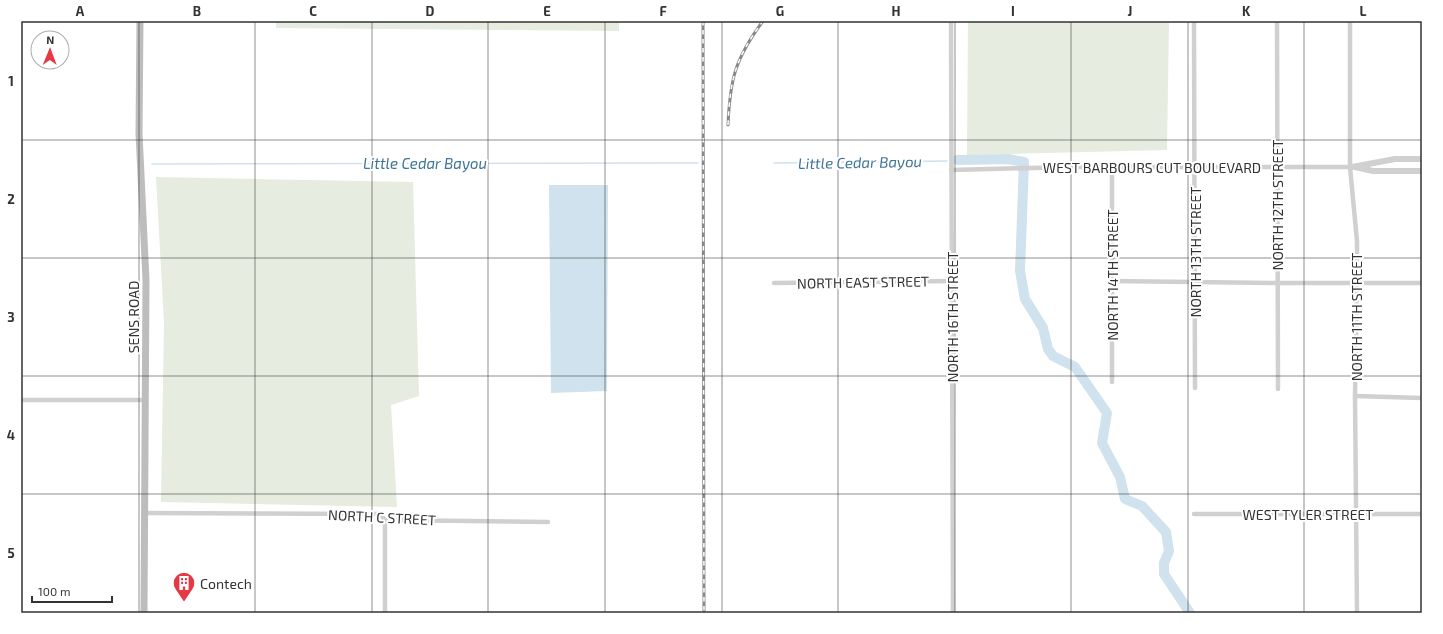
<svg xmlns="http://www.w3.org/2000/svg" width="1443" height="634" viewBox="0 0 1443 634" font-family="'Exo 2',sans-serif">
<rect width="100%" height="100%" fill="#fff"/>
<g fill="#e6ecdf">
<polygon points="276,21 619,21 619,31 276,28"/>
<polygon points="968,21 1169,21 1167,150 967,155"/>
<polygon points="156,177 413,182 419,396 391,405 397,507 161,502 164,323"/>
</g>
<polygon fill="#cfe2ee" points="549,185 608,185 607,391 551,393"/>
<g fill="none" stroke-linecap="round" stroke-linejoin="round">
<g stroke="#cfe2ee" stroke-width="1.5">
<polyline points="774,163 947,161"/>
<polyline points="152,164 698,163"/>
</g>
<polyline stroke="#cfe2ee" stroke-width="10" points="957,160 1008,159 1024,162 1020,271 1025,299 1043,328 1048,349 1053,356 1075,367 1107,413 1102,443 1120,477 1125,499 1142,506 1166,532 1169,551 1164,563 1164,574 1190,613"/>
<g stroke="#d0d0d0" stroke-width="4.5">
<polyline points="951,21 953,613"/>
<polyline points="1194,21 1195,388"/>
<polyline points="1277,21 1278,389"/>
<polyline points="1350,21 1350,167 1357,241 1357,283 1355,396 1357,613"/>
<polyline points="951,170 1071,167 1352,167"/>
<polyline points="1112,281 1278,283 1422,283"/>
<polyline points="774,283 952,281"/>
<polyline points="1112,382 1112,167"/>
<polyline points="1355,396 1422,398"/>
<polyline points="21,400 146,400"/>
<polyline points="144,513 380,514 385,520 548,522"/>
<polyline points="1194,514 1422,514"/>
<polyline points="385,520 385,613"/>
</g>
<g stroke="#d0d0d0" stroke-width="6">
<polyline points="1352,167 1395,159 1422,159"/>
<polyline points="1355,167 1373,171 1422,171"/>
</g>
<polyline stroke="#bdbdbd" stroke-width="7" points="140,21 139,133 146,280 144,613"/>
<g stroke="#888" stroke-width="3">
<g id="rail">
<polyline points="703,21 704,613"/>
<path d="M728,125C730,79 735,59 763,21"/>
</g>
</g>
<use href="#rail" stroke="#fff" stroke-width="1.5" stroke-dasharray="4.5" stroke-linecap="butt"/>
</g>
<path fill="none" stroke="#333" stroke-width="1" stroke-opacity="0.55" d="M139,21V613M255,21V613M372,21V613M488,21V613M605,21V613M722,21V613M838,21V613M955,21V613M1071,21V613M1188,21V613M1304,21V613M21,140H1422M21,258H1422M21,376H1422M21,494H1422"/>
<defs>
<g id="building-pin" transform="scale(1.15)"><path d="M0 17L-7.5 6A9.5 9.5 0 1 1 7.5 6Z" fill="#e63946" stroke="#fff"/><path d="M-4-6H4V6H1V3H-1V6H-4ZM-2.5-4.3h1.7v1.8h-1.7ZM.8-4.3h1.7v1.8H.8ZM-2.5-1h1.7V.8h-1.7ZM.8-1h1.7V.8H.8Z" fill="#fff"/></g>
</defs>
<g fill-rule="evenodd">
<use href="#building-pin" x="184" y="583"/>
</g>
<g text-anchor="middle" dominant-baseline="central" stroke-width="4" stroke-linejoin="round" paint-order="stroke">
<g font-size="14" fill="#333" stroke="#fff">
<text x="1152" y="167">WEST BARBOURS CUT BOULEVARD</text>
<text transform="translate(1277 205) rotate(-90)">NORTH 12TH STREET</text>
<text transform="translate(1195 252) rotate(-90)">NORTH 13TH STREET</text>
<text transform="translate(1112 275) rotate(-90)">NORTH 14TH STREET</text>
<text transform="translate(863 282) rotate(-1)">NORTH EAST STREET</text>
<text transform="translate(133 317) rotate(-90)">SENS ROAD</text>
<text transform="translate(952 317) rotate(-90)">NORTH 16TH STREET</text>
<text transform="translate(1356 317) rotate(-90)">NORTH 11TH STREET</text>
<text x="1308" y="514">WEST TYLER STREET</text>
<text transform="translate(382 517) rotate(3)">NORTH C STREET</text>
</g>
<g font-size="14" fill="#333" stroke="#fff" text-anchor="start">
<text x="200" y="583">Contech</text>
</g>
<g font-size="15" font-style="italic" fill="#3f7597" stroke="#fff">
<text transform="translate(860 162) rotate(-1)">Little Cedar Bayou</text>
<text x="425" y="163">Little Cedar Bayou</text>
</g>
</g>
<rect width="1443" height="634" fill="none" stroke="#ffffff" stroke-width="44"/>
<g transform="translate(50 50) rotate(1)"><circle r="19" fill="#ffffff" stroke="#adadad"/>
<path d="M0-3L7 15L0 10L-7 15Z" fill="#e63946"/>
<text y="-6" font-size="11" font-weight="bold" text-anchor="middle" fill="#333333">N</text>
</g>
<path d="M32 596v6h80v-6" fill="none" stroke="#333333" stroke-width="2"/>
<text x="38" y="596" font-size="12" fill="#333333" stroke="#ffffff" stroke-width="3" paint-order="stroke">100 m</text>
<rect x="22" y="22" width="1399" height="590" fill="none" stroke="#333" stroke-width="1.5"/>
<g font-size="13" text-anchor="middle" font-weight="bold" fill="#333">
<text x="80" y="16">A</text>
<text x="197" y="16">B</text>
<text x="313" y="16">C</text>
<text x="430" y="16">D</text>
<text x="547" y="16">E</text>
<text x="663" y="16">F</text>
<text x="780" y="16">G</text>
<text x="896" y="16">H</text>
<text x="1013" y="16">I</text>
<text x="1130" y="16">J</text>
<text x="1246" y="16">K</text>
<text x="1363" y="16">L</text>
<text x="11" y="86">1</text>
<text x="11" y="204">2</text>
<text x="11" y="322">3</text>
<text x="11" y="440">4</text>
<text x="11" y="558">5</text>
</g>
</svg>
